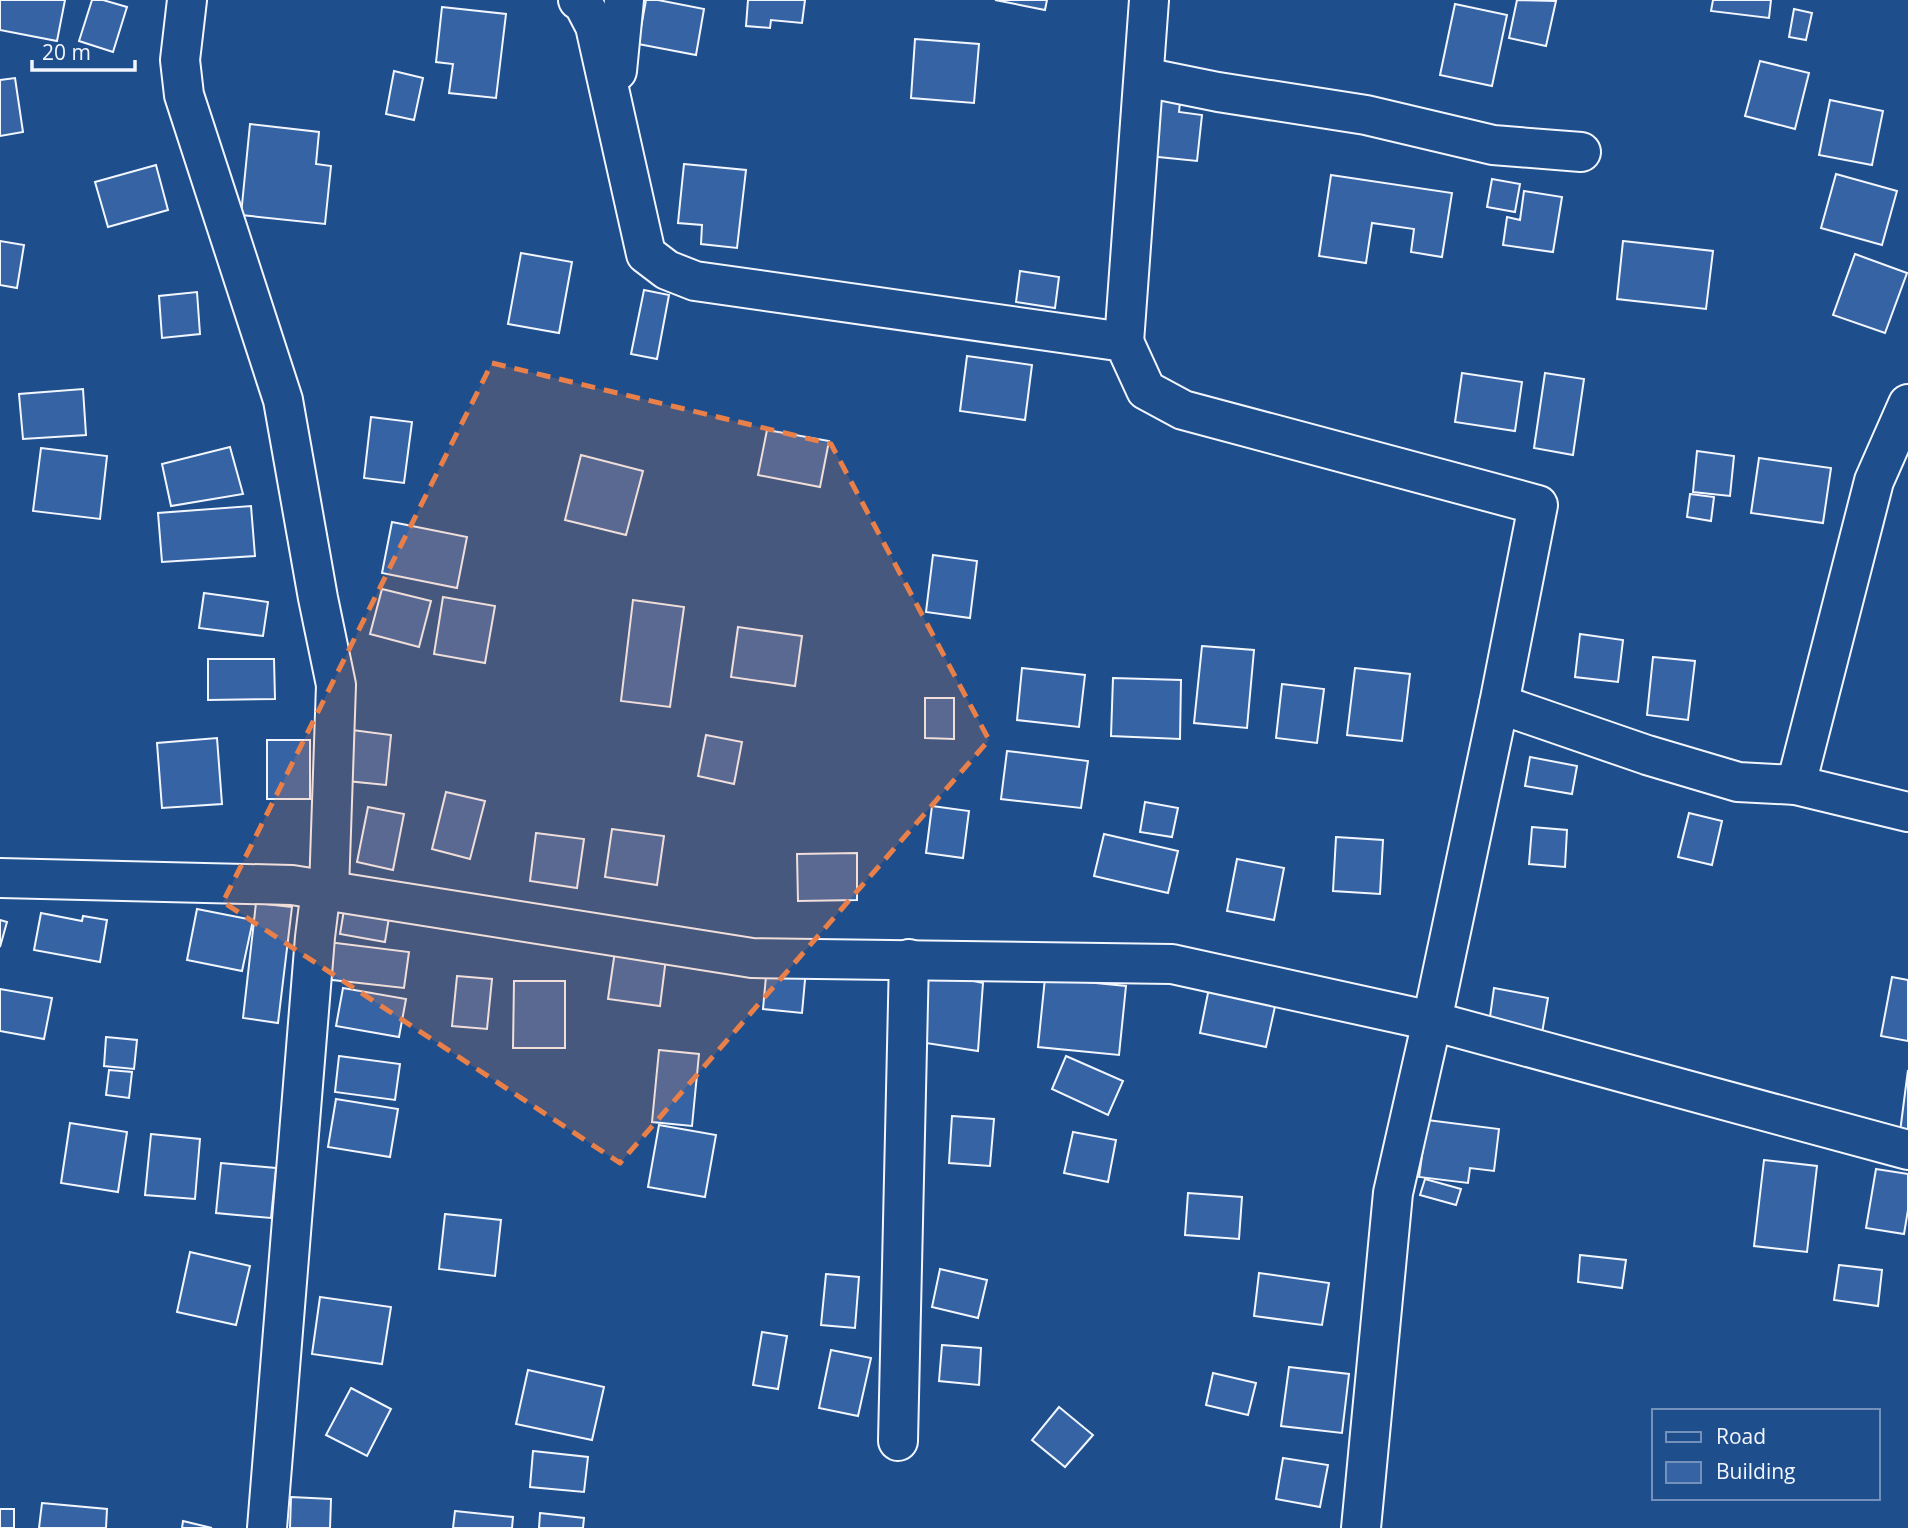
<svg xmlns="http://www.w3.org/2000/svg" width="1908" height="1528" viewBox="0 0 1908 1528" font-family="'Open Sans',sans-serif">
<rect width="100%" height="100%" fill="#1f4e8c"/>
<g fill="#3563a3" stroke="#f2f6ff" stroke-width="2">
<polygon points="0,0 65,0 57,41 0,30"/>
<polygon points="92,0 103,0 127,7 113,52 79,41"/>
<polygon points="646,0 658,0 704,9 696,55 638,44"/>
<polygon points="748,0 805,0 802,23 771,20 770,28 746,26"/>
<polygon points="995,0 1047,0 1045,10"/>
<polygon points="1517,0 1556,1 1546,46 1509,38"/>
<polygon points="1713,0 1771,0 1769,18 1711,11"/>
<polygon points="1455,4 1507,15 1492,86 1440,75"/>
<polygon points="442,7 506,14 496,98 449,93 453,64 436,62"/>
<polygon points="1794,9 1812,13 1806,40 1789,37"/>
<polygon points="915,39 979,44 974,103 911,98"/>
<polygon points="1760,61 1809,73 1795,129 1745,116"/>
<polygon points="394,71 423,78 414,120 386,114"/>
<polygon points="15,78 23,132 0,136 0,80"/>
<polygon points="1146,89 1181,93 1179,112 1202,115 1197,161 1139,155"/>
<polygon points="1830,100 1883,111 1872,165 1819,155"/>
<polygon points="250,124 319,132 316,164 331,166 325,224 241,215"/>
<polygon points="684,164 746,170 737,248 701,244 702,225 678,223"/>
<polygon points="156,165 168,210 108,227 95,182"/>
<polygon points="1836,174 1897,191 1882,245 1821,228"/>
<polygon points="1331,175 1452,193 1442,257 1411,252 1414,229 1372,223 1366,263 1319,256"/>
<polygon points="1492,179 1520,184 1515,212 1487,207"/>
<polygon points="1524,191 1562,197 1553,252 1503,245 1507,217 1520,220"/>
<polygon points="0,241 24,245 17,288 0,285"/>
<polygon points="1623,241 1713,251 1706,309 1617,299"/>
<polygon points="521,253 572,262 559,333 508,324"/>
<polygon points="1855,254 1907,273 1885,333 1833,315"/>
<polygon points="1020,271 1059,277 1055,308 1016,302"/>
<polygon points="644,290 669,295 657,359 631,354"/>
<polygon points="197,292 200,334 162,338 159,296"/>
<polygon points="967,356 1032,365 1025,420 960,411"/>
<polygon points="1462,373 1522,382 1515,431 1455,422"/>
<polygon points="1545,373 1584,379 1573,455 1534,448"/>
<polygon points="83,389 86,435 23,439 19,394"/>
<polygon points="371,417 412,422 404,483 364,478"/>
<polygon points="767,430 829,441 820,487 758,475"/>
<polygon points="230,447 243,494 171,506 162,464"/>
<polygon points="41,448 107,456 100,519 33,511"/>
<polygon points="1697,451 1734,456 1730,496 1693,492"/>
<polygon points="581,455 643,471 626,535 565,520"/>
<polygon points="1759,458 1831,468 1823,523 1751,513"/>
<polygon points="1690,494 1714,497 1711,521 1687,517"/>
<polygon points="251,506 255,556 162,562 158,513"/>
<polygon points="392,522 467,537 457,588 382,573"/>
<polygon points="933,555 977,561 970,618 926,612"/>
<polygon points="382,589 431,601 419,647 370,634"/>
<polygon points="204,593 268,602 263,636 199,628"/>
<polygon points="443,597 495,606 485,663 434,654"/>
<polygon points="633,600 684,607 670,707 621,701"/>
<polygon points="738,627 802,636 795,686 731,677"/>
<polygon points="1580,634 1623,640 1618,682 1575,677"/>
<polygon points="1202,646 1254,650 1247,728 1194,723"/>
<polygon points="1653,657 1695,661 1688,720 1647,715"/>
<polygon points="208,659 274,659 275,699 208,700"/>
<polygon points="1022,668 1085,675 1079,727 1017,720"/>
<polygon points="1355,668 1410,674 1402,741 1347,735"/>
<polygon points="1113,678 1181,680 1180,739 1111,736"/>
<polygon points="1282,684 1324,689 1317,743 1276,738"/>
<polygon points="925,698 954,698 954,739 925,738"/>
<polygon points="352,730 391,735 386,785 347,781"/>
<polygon points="706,735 742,742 734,784 698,776"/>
<polygon points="217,738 222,804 162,808 157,743"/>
<rect x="267" y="740" width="43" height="59"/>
<polygon points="1007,751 1088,761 1081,808 1001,799"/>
<polygon points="1530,757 1577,766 1572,794 1525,786"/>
<polygon points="446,792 485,801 470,859 432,849"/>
<polygon points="1145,802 1178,808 1172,837 1140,832"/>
<polygon points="932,806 969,811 963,858 926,853"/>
<polygon points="368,807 404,814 393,870 357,862"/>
<polygon points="1689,813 1722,821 1712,865 1678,857"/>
<polygon points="1532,827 1567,830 1565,867 1529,864"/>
<polygon points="612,829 664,836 657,885 605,877"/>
<polygon points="536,833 584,839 577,888 530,881"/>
<polygon points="1104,834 1178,851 1168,893 1094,876"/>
<polygon points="1336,837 1383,840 1380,894 1333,891"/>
<polygon points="857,853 857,900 798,901 797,854"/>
<polygon points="1237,859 1284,868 1274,920 1227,911"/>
<polygon points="256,903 292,907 278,1023 243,1018"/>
<polygon points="345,904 390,911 385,942 340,934"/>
<polygon points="197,909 253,920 242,971 187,960"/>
<polygon points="41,913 82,921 83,916 107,920 100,962 34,950"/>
<polygon points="0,920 7,922 0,947"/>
<polygon points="328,942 409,952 404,988 324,979"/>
<polygon points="615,951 666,958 660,1006 608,999"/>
<polygon points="767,965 806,969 802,1013 763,1009"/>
<polygon points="924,970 983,983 978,1051 913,1041"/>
<polygon points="457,976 492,979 487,1029 452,1026"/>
<polygon points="1892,977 1908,980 1908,1041 1881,1036"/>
<polygon points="1045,978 1126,986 1119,1055 1038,1047"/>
<polygon points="514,981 565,981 565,1048 513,1048"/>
<polygon points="343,988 406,999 399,1037 336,1026"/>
<polygon points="1209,988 1276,1002 1266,1047 1200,1033"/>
<polygon points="1494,988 1548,998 1542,1033 1489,1024"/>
<polygon points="0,989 52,998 44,1039 0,1031"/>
<polygon points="106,1037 137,1040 134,1069 104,1066"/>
<polygon points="659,1050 699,1054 692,1126 652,1122"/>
<polygon points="339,1056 400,1064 395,1100 335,1092"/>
<polygon points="1066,1056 1123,1081 1108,1115 1052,1089"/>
<polygon points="109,1070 132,1072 129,1098 106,1095"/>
<polygon points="1908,1070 1908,1133 1900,1132"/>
<polygon points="336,1099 398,1109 390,1157 328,1147"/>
<polygon points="952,1116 994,1119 990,1166 949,1163"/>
<polygon points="1427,1120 1499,1129 1494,1171 1470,1168 1468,1183 1419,1177"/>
<polygon points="70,1123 127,1132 118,1192 61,1183"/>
<polygon points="659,1125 716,1135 705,1197 648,1187"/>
<polygon points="1073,1132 1116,1140 1108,1182 1064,1173"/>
<polygon points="151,1134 200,1139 195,1199 145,1195"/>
<polygon points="1764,1160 1817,1166 1807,1252 1754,1246"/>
<polygon points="221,1163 276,1168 271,1218 216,1213"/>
<polygon points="1876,1169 1908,1174 1908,1210 1904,1234 1866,1228"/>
<polygon points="1425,1179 1461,1189 1456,1205 1420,1195"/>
<polygon points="1188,1193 1242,1197 1239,1239 1185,1235"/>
<polygon points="445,1214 501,1220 495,1276 439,1269"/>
<polygon points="190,1252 250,1266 236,1325 177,1312"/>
<polygon points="1580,1255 1626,1260 1622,1288 1578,1282"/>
<polygon points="1839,1265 1882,1270 1878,1306 1834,1300"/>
<polygon points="940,1269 987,1280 978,1318 932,1307"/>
<polygon points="1259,1273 1329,1283 1322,1325 1254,1316"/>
<polygon points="826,1274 859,1277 855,1328 821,1325"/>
<polygon points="320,1297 391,1307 382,1364 312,1354"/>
<polygon points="762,1332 787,1336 778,1389 753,1385"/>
<polygon points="942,1345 981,1348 979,1385 939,1381"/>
<polygon points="831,1350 871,1358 858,1416 819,1408"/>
<polygon points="1289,1367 1349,1374 1342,1433 1281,1426"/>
<polygon points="528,1370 604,1387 592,1440 516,1424"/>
<polygon points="1213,1373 1256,1383 1248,1415 1206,1405"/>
<polygon points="351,1388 391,1409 367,1456 326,1435"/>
<polygon points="1059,1407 1093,1435 1065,1467 1032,1440"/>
<polygon points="533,1451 588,1457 584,1492 530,1487"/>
<polygon points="1283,1458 1328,1465 1320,1507 1276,1499"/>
<polygon points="291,1497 331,1499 330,1528 290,1528"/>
<polygon points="42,1503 107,1509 106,1528 39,1528"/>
<rect x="0" y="1509" width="14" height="19"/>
<polygon points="455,1511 513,1517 512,1528 453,1528"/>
<polygon points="540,1513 584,1518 583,1528 539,1528"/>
<polygon points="183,1521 212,1528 182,1528"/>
</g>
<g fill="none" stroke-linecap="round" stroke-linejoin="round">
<g stroke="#f2f6ff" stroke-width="42">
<g id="minor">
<polyline points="187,0 180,60 184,95 283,400 318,598 336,685 329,890"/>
<polyline points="617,71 624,0"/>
<polyline points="1144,77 1218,92 1366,115 1493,145 1581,152"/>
<polyline points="1124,342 1149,0"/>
<polyline points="1499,704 1647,755 1738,782 1796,785 1908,812"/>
<polyline points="1796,785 1874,481 1908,404"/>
<polyline points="0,878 292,885 752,958 1172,964 1432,1021 1499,704 1538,505 1183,410 1146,390 1124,342 695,281 667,270 646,254 595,26 583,3 578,0"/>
<polyline points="898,1441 909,959"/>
<polyline points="267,1528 315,937 321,889"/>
<polyline points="1361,1528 1393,1193 1432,1021 1908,1150"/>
</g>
</g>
<use href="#minor" stroke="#1f4e8c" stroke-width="38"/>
</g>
<path fill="#ea8049" fill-opacity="0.2" stroke="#ea8049" stroke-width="5" stroke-dasharray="14 9" stroke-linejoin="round" d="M492,363L831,444L989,740L620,1163L223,902Z"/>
<rect x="1652" y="1409" width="228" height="91" fill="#1f4e8c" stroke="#7391ba" stroke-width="2"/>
<rect x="1666" y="1432" width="35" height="10" fill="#1f4e8c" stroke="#7391ba" stroke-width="2"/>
<text x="1716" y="1444" font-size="21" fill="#f2f6ff">Road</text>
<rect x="1666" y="1462" width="35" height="21" fill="#3563a3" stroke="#7391ba" stroke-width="2"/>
<text x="1716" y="1479" font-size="21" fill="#f2f6ff">Building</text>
<path d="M32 60v10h103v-10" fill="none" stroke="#f2f6ff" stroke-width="3.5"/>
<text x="42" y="60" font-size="21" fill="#f2f6ff" stroke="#1f4e8c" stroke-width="5" paint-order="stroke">20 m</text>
</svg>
